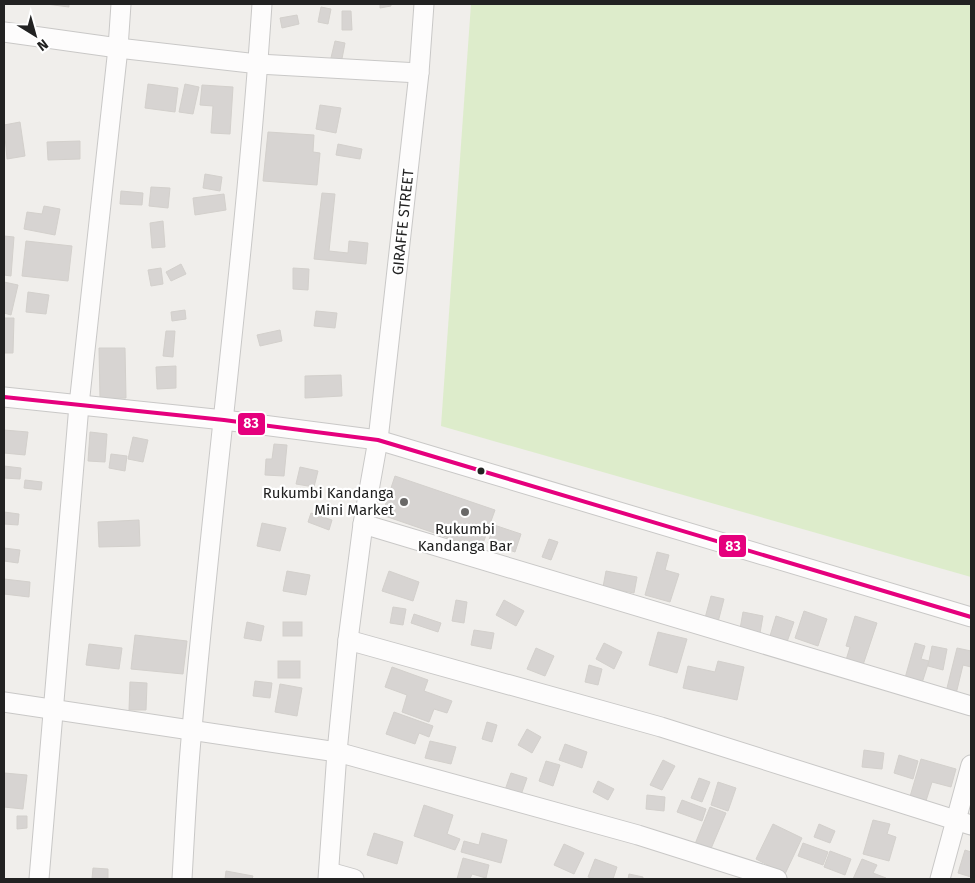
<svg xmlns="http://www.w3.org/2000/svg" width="975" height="883" viewBox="0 0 975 883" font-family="'Fira Sans',sans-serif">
<rect width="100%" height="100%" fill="#f0eeeb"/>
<polygon fill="#ddeccb" points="471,4 971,4 971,577 441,426"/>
<g fill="#d7d4d2" stroke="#d3d0cc">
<polygon points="46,4 69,4 69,7"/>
<polygon points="380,4 391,4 391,6 380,8"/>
<polygon points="321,7 331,9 328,24 318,22"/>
<polygon points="342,11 351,11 352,30 342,30"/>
<polygon points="297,15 299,24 282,28 280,18"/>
<polygon points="335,41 345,43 341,64 330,62"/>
<polygon points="148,84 178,88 175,112 145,108"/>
<polygon points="185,84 199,87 193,114 179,112"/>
<polygon points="202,85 233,87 230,134 211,133 213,106 200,105"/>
<polygon points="320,105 341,108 336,133 316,129"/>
<polygon points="20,122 25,156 7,159 4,125"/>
<polygon points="268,132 314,135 313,152 320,153 317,185 263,181"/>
<polygon points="80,141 80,159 48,160 47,142"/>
<polygon points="338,144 362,149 360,159 336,155"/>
<polygon points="205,174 222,177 220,191 203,188"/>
<polygon points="151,187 170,188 168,208 149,206"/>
<polygon points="121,191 143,193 142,205 120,204"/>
<polygon points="322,193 335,194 329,251 348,253 349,241 368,243 366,264 314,259"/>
<polygon points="224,194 226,210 195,215 193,198"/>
<polygon points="44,206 60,209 55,235 24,229 27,212 42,214"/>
<polygon points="163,221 165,247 152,248 150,223"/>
<polygon points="4,236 14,237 11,276 4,275"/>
<polygon points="26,241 72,246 68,281 22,276"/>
<polygon points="181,264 186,274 171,281 166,272"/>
<polygon points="161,268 163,284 151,286 148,270"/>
<polygon points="293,268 309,269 308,290 293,289"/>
<polygon points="4,282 18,285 11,315 4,313"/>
<polygon points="28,292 49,295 46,314 26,312"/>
<polygon points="185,310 186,319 172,321 171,312"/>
<polygon points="316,311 337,313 335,328 314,326"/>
<polygon points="4,318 14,318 13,353 4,353"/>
<polygon points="280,330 282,341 260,346 257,335"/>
<polygon points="166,331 175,331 173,357 163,356"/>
<polygon points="99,348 125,348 126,398 100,399"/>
<polygon points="176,366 176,388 157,389 156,367"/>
<polygon points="341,375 342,396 305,398 305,376"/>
<polygon points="4,430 28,432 25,455 4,453"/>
<polygon points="90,432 107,434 105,462 88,461"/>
<polygon points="133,437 148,440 143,462 128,459"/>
<polygon points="274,444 287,445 284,476 265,475 266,459 272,459"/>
<polygon points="111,454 127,456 125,471 109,468"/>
<polygon points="4,466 21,468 20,479 4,478"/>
<polygon points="300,467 318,471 314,487 296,484"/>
<polygon points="395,476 495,510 481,549 382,515"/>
<polygon points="25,480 42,482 41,490 24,488"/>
<polygon points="4,512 19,514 18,525 4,524"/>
<polygon points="311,513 332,520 329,530 308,522"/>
<polygon points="139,520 140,546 99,547 98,522"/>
<polygon points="262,523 286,528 280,551 257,546"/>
<polygon points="494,525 521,534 515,552 488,543"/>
<polygon points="549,539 558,542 551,560 542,557"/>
<polygon points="4,548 20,550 18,563 4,561"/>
<polygon points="657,552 669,555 665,570 679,574 670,602 645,595"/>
<polygon points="287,571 310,575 306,595 283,591"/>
<polygon points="389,571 419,582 413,601 382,591"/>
<polygon points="606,571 637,577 634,593 603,587"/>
<polygon points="4,579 30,582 29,597 4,594"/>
<polygon points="711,596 724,599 718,622 705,618"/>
<polygon points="456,600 467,602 464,623 452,621"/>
<polygon points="504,600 524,611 516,626 496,615"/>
<polygon points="393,607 406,609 403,625 390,623"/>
<polygon points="804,611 827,619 818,646 795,638"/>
<polygon points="743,612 763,616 760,633 740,629"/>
<polygon points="414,614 441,623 438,632 411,623"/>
<polygon points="776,616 794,622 787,642 770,636"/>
<polygon points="855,616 877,623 863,665 846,660 850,647 846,646"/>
<polygon points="247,622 264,626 261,641 244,638"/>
<rect x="283" y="622" width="19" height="14"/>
<polygon points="474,630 494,633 491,649 471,645"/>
<polygon points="658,632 687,639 677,673 649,665"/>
<polygon points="135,635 187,641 183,674 131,669"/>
<polygon points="604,643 622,652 614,669 596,659"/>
<polygon points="915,643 925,646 921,659 929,661 922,683 905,678"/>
<polygon points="89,644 122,648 119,669 86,665"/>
<polygon points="932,646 947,649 943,670 928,666"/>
<polygon points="536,648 554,656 545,676 527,669"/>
<polygon points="957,648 971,651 971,667 963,665 956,694 946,692"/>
<rect x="278" y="661" width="22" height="17"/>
<polygon points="718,661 744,667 737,700 683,688 688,666 715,672"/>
<polygon points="589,665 602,669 598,685 585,682"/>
<polygon points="392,667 428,680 424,691 452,701 447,713 434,709 429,722 402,712 407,695 385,687"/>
<polygon points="255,681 272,683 270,698 253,696"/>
<polygon points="130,682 147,683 146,710 129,710"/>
<polygon points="280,684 302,688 297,716 275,712"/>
<polygon points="394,712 433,726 429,737 419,733 415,744 386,734"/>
<polygon points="487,722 497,725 492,742 482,739"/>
<polygon points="527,729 541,737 532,753 518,745"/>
<polygon points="430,741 456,747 451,764 425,758"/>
<polygon points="565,744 587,752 582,768 559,760"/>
<polygon points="864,750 884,753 882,769 862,767"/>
<polygon points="899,755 918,761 913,779 894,773"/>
<polygon points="921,759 956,769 951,787 932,782 925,804 909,800"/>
<polygon points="663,760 675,766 662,790 650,785"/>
<polygon points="546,761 560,765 553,786 539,781"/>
<polygon points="4,773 27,775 23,809 4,807"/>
<polygon points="511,773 527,778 521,795 505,790"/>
<polygon points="699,778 710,782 702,802 691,798"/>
<polygon points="598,781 614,789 608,800 593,792"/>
<polygon points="718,782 736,788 728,811 711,805"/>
<polygon points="647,795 665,797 664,811 646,809"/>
<polygon points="682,800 706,809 702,821 677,812"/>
<polygon points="424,805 453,815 447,834 460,839 455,850 414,836"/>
<polygon points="710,807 726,813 710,851 695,844"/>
<polygon points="17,816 27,816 27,828 17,829"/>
<polygon points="873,820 890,824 887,834 896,837 889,861 863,854"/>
<polygon points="773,824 802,838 785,874 756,859"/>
<polygon points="819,824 835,831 830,843 814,837"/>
<polygon points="374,833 403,842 397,864 367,855"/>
<polygon points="482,833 507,840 501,863 461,852 464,841 479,845"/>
<polygon points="803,843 828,852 823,865 798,856"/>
<polygon points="564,844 584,853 574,874 554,865"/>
<polygon points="965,850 971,852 971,877 958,873"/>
<polygon points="830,851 851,859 845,875 824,867"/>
<polygon points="463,858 489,865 486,878 472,874 470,879 457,879"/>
<polygon points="595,859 617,867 613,879 596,879 588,877"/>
<polygon points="862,859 877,865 873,873 886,878 885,879 853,879"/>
<polygon points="93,868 108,869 108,879 92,879"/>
<polygon points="226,871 253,876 252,879 225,879"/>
<polygon points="629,874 643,877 643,879 628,879"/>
</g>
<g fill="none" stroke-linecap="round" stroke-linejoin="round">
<g stroke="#c9c8c7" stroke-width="21">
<g id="minor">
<polyline points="4,32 118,48 258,64 419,73"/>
<polyline points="4,397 224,420 378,440 971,617"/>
<polyline points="363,524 971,706"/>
<polyline points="348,640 661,727 971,825"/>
<polyline points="4,702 337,752 638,835 777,879"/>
<polyline points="329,872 354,879"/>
<polyline points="39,879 79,405 118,48 121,4"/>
<path d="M182,879C185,829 187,779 192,729C213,487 246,246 262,4"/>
<polyline points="328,879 337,752 348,640 363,524 378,440 419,73 424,4"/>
<polyline points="940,879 971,765"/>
</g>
</g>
<use href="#minor" stroke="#fdfcfc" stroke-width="19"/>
<g stroke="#fff" stroke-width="8">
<polyline id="bus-1" points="4,397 224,420 378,440 971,617"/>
</g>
<use href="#bus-1" stroke="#e5007d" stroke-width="4"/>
</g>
<circle fill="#222" stroke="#fff" stroke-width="2" cx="481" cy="471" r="4.5"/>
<g fill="#6a6968" stroke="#fff" stroke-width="2">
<circle cx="404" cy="502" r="5"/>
<circle cx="465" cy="512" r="5"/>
</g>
<g text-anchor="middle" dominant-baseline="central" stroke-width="4.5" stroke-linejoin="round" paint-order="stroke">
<g font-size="15" fill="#222" stroke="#fff">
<text transform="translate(403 222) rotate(-84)">GIRAFFE STREET</text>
</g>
<g font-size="15" fill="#222" stroke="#fff" text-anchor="end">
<text x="394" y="493">Rukumbi Kandanga<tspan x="394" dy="17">Mini Market</tspan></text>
<text x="465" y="529" text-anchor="middle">Rukumbi<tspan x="465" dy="17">Kandanga Bar</tspan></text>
</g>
</g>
<g stroke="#fff" stroke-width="2">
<rect x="237" y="412" width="29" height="24" rx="5" fill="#e5007d"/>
<rect x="718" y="534" width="29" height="24" rx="5" fill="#e5007d"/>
</g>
<g font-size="14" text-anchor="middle" font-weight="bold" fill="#fff">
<text x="251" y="428">83</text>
<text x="733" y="551">83</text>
</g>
<rect width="975" height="883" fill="none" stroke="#222222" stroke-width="10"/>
<g transform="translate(35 35) rotate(143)" stroke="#ffffff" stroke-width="4" paint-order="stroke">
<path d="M0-4L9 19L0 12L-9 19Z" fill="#222222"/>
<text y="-8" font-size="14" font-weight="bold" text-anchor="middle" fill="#222222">N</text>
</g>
</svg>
